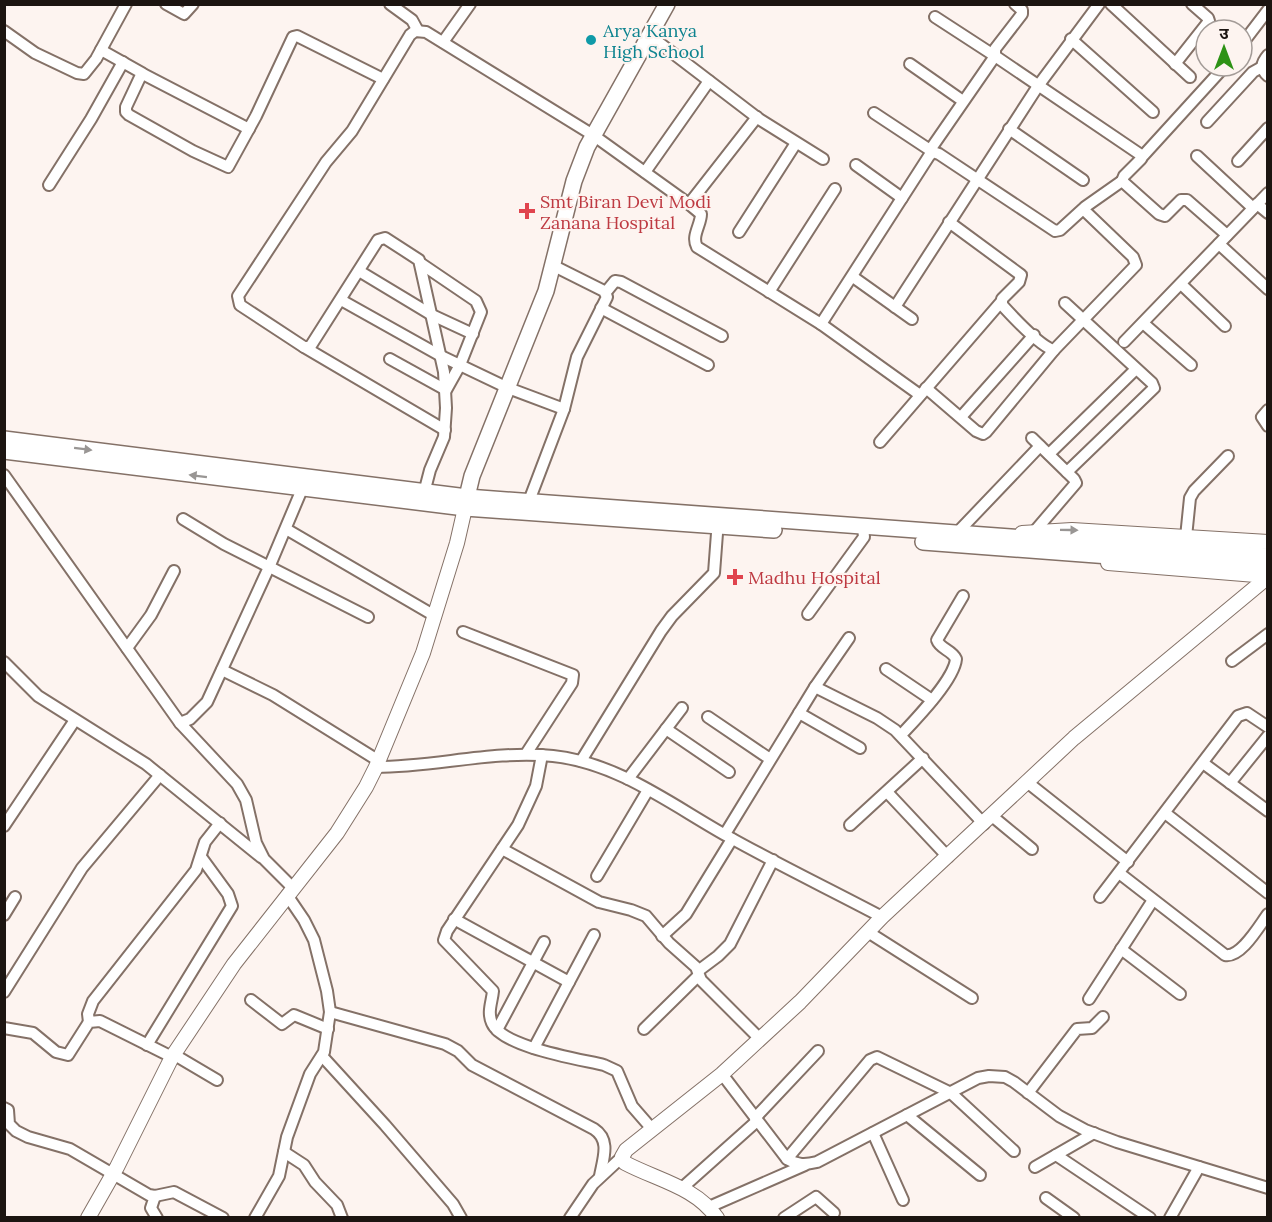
<svg xmlns="http://www.w3.org/2000/svg" width="1272" height="1222" viewBox="0 0 1272 1222" font-family="Lora,'Noto Sans Devanagari',serif">
<rect width="100%" height="100%" fill="#fdf4f0"/>
<g fill="none" stroke-linecap="round" stroke-linejoin="round">
<g stroke="#847167" stroke-width="14">
<g id="minor">
<polyline points="166,4 184,14 193,4"/>
<polyline points="390,4 412,20 418,31"/>
<polyline points="1015,4 1022,10 1022,14 995,49 995,56 1141,155 1141,159 1124,176 1122,181 1159,214 1165,216 1181,200 1187,200 1227,235"/>
<polyline points="1111,4 1190,77"/>
<polyline points="4,31 35,53 77,73 84,74 96,59 126,4"/>
<polyline points="649,35 759,119 823,159"/>
<polyline points="1071,39 1153,112"/>
<polyline points="443,42 470,4"/>
<polyline points="1242,44 1268,10"/>
<polyline points="101,50 142,73 126,107 126,112 129,115 193,151 228,167 256,116 293,37 297,36 383,79"/>
<path d="M1268,55C1261,63 1260,69 1268,76"/>
<polyline points="910,64 963,101"/>
<polyline points="1175,64 1209,21 1208,18 1192,4"/>
<polyline points="143,74 249,129"/>
<polyline points="874,113 933,152"/>
<polyline points="1207,122 1253,72 1262,67"/>
<polyline points="1009,129 1083,180"/>
<polyline points="930,150 995,56 935,17"/>
<polyline points="1197,156 1253,208"/>
<polyline points="1142,157 1225,66"/>
<polyline points="1238,161 1268,128"/>
<polyline points="856,165 902,198"/>
<polyline points="645,172 709,81"/>
<polyline points="49,185 91,119 123,62"/>
<polyline points="689,204 757,117"/>
<polyline points="1257,204 1268,213"/>
<path d="M949,222L1021,275L1019,282L1002,299V305C1013,317 1041,347 1054,350L1136,265L1133,257L1084,210L1085,207L1122,181"/>
<polyline points="739,232 796,143"/>
<polyline points="1219,244 1268,289"/>
<polyline points="359,271 432,315 473,334"/>
<polyline points="853,277 912,319"/>
<polyline points="1181,284 1225,326"/>
<polyline points="606,292 615,281 621,282 722,336"/>
<polyline points="769,292 835,189"/>
<polyline points="341,300 441,356 508,388 564,409"/>
<polyline points="1065,303 1152,383 1154,388 1067,472"/>
<polyline points="895,307 1038,86 1099,4"/>
<polyline points="601,308 708,365"/>
<polyline points="1143,323 1191,365"/>
<polyline points="821,324 929,156 933,152 939,154 1055,231 1060,230 1083,209"/>
<polyline points="1124,342 1268,193"/>
<polyline points="304,347 445,430"/>
<polyline points="390,359 446,390 460,365 481,312 476,301 420,263"/>
<polyline points="926,388 976,431 983,434 986,432 1054,350"/>
<polyline points="1268,410 1262,417 1268,426"/>
<polyline points="961,417 1034,335"/>
<polyline points="1032,438 1074,479 1076,483 1034,532"/>
<polyline points="880,442 1001,302"/>
<polyline points="1049,454 1136,369"/>
<polyline points="4,475 180,723 237,784 246,800 256,843 264,859 293,888"/>
<path d="M424,493L430,470L444,437L446,408L444,372L419,260L385,238L378,240L310,347H304L240,305L238,296L326,162L352,131L410,35L415,31L426,32L593,135L689,204L701,214C701,225 691,236 697,247L821,324L920,395"/>
<polyline points="529,501 564,409 577,357 607,297 604,291 554,266"/>
<polyline points="183,519 224,544 368,617"/>
<polyline points="286,529 435,616"/>
<polyline points="956,534 1040,446"/>
<polyline points="1186,537 1190,498 1194,491 1228,456"/>
<polyline points="808,614 864,537 863,527"/>
<polyline points="463,632 573,675 572,683 526,754"/>
<polyline points="127,648 151,615 174,571"/>
<polyline points="1232,661 1268,634"/>
<polyline points="4,662 38,696 146,764 261,857"/>
<polyline points="886,669 932,700"/>
<polyline points="222,670 273,695 379,761"/>
<polyline points="815,687 877,718 895,730 984,824"/>
<polyline points="799,713 860,748"/>
<polyline points="708,717 770,759"/>
<polyline points="180,723 190,719 207,702 270,565 305,482"/>
<polyline points="666,729 729,772"/>
<path d="M901,735C916,719 954,680 956,659C952,650 940,649 937,640L963,596"/>
<path d="M542,755L536,786L518,825L447,931L444,940L493,991C492,1002 487,1012 492,1023C502,1047 579,1059 604,1065L617,1071L632,1106L652,1129"/>
<polyline points="581,761 661,631 672,616 714,573 718,520"/>
<polyline points="1203,763 1268,811"/>
<path d="M376,767C435,767 494,750 553,756C619,763 673,806 729,837C779,865 831,890 882,917"/>
<polyline points="628,779 682,708"/>
<polyline points="1027,782 1128,862"/>
<polyline points="1230,783 1268,736"/>
<polyline points="887,792 948,857"/>
<polyline points="1165,813 1268,893"/>
<polyline points="992,816 1032,849"/>
<polyline points="850,825 923,758"/>
<polyline points="4,826 75,720"/>
<polyline points="725,834 815,687 849,638"/>
<polyline points="502,849 599,902 631,910 646,916 669,943 696,967 701,980 760,1039"/>
<path d="M1119,873L1225,955C1241,958 1259,926 1268,914"/>
<polyline points="597,876 648,790"/>
<polyline points="1100,897 1238,716 1247,713 1268,727"/>
<polyline points="4,915 15,897"/>
<polyline points="454,919 569,982"/>
<polyline points="868,932 972,998"/>
<polyline points="662,936 686,914 732,839"/>
<polyline points="1121,949 1180,994"/>
<polyline points="698,971 718,956 730,944 773,860"/>
<polyline points="4,992 82,868 160,775"/>
<polyline points="1089,999 1153,900"/>
<polyline points="251,1000 282,1024 294,1015 328,1029"/>
<path d="M330,1012L445,1044L458,1051L472,1065L594,1129C611,1140 603,1159 600,1176"/>
<polyline points="89,1022 88,1014 93,1001 196,870 205,842 220,823"/>
<polyline points="4,1028 33,1033 56,1052 68,1055 89,1022 100,1021 172,1057"/>
<polyline points="644,1029 698,976"/>
<polyline points="497,1030 544,942"/>
<polyline points="147,1045 232,906 228,894 201,857"/>
<polyline points="534,1048 594,935"/>
<polyline points="173,1054 217,1080"/>
<polyline points="322,1056 385,1125 453,1204 461,1218"/>
<path d="M722,1074L787,1159C798,1165 805,1165 817,1162L978,1078L989,1076L1005,1077L1014,1082L1059,1116L1085,1130L1117,1142L1268,1188"/>
<polyline points="1028,1093 1077,1029 1092,1028 1103,1017"/>
<polyline points="4,1108 8,1110 9,1124 16,1131 28,1137 70,1149 149,1195 155,1196 174,1192 223,1218"/>
<polyline points="907,1115 980,1175"/>
<polyline points="755,1118 818,1051"/>
<polyline points="873,1133 903,1200"/>
<polyline points="284,1152 304,1165 315,1182 337,1205 342,1218"/>
<polyline points="1056,1155 1150,1218"/>
<polyline points="787,1159 870,1060 877,1057 951,1093 1014,1151"/>
<polyline points="1035,1167 1094,1133"/>
<polyline points="682,1188 757,1121"/>
<polyline points="155,1196 151,1208 157,1218"/>
<polyline points="1046,1198 1074,1218"/>
<polyline points="709,1207 805,1165"/>
<polyline points="255,1218 279,1176 287,1137 310,1074 324,1052 330,1012 327,991 314,940 304,920 287,895"/>
<polyline points="570,1218 593,1184 622,1157"/>
<polyline points="784,1218 816,1197 834,1213"/>
<polyline points="1170,1218 1199,1167"/>
</g>
</g>
<g stroke="#847167" stroke-width="16">
<g id="tertiary">
<polyline points="1022,533 1072,530 1268,542"/>
<polyline points="1108,563 1268,576"/>
<polyline points="88,1218 117,1167 172,1057 234,964 337,833 366,787 376,767 423,653 457,543 465,508"/>
<path d="M717,1218C696,1187 657,1180 625,1163L622,1157L626,1150L722,1074L800,1002L882,917L1074,738L1268,577"/>
</g>
</g>
<g stroke="#847167" stroke-width="18">
<g id="secondary">
<polyline points="4,439 467,497 1268,556"/>
<polyline points="4,451 465,508 774,530"/>
<polyline points="465,505 472,476 546,291 574,181 587,147 667,4"/>
<polyline points="923,542 1268,568"/>
</g>
</g>
<use href="#minor" stroke="#fff" stroke-width="10"/>
<use href="#tertiary" stroke="#fff" stroke-width="14"/>
<use href="#secondary" stroke="#fff" stroke-width="15"/>
</g>
<defs><path id="oneway-solid" d="M-6-.8H1V-3.2L6.5 0L1 3.2V.8H-6Z" transform="scale(1.5)"/></defs>
<g fill="#999694">
<use href="#oneway-solid" transform="translate(83 449) rotate(7)"/>
<use href="#oneway-solid" transform="translate(198 476) rotate(-173)"/>
<use href="#oneway-solid" transform="translate(1069 530) rotate(1)"/>
</g>
<circle fill="#0f9aa8" stroke="#fdf4f0" stroke-width="2" cx="591" cy="40" r="6"/>
<g fill="#e0444e" stroke="#fdf4f0" stroke-width="2">
<path d="M524 202h6v6h6v6h-6v6h-6v-6h-6v-6h6z"/>
<path d="M732 568h6v6h6v6h-6v6h-6v-6h-6v-6h6z"/>
</g>
<g text-anchor="middle" dominant-baseline="central" stroke-width="4.5" stroke-linejoin="round" paint-order="stroke">
<g font-size="18" fill="#0d838f" stroke="#fdf4f0" text-anchor="start">
<text x="603" y="30">Arya Kanya<tspan x="603" dy="21">High School</tspan></text>
</g>
<g font-size="18" fill="#be3a42" stroke="#fdf4f0" text-anchor="start">
<text x="540" y="201">Smt Biran Devi Modi<tspan x="540" dy="21">Zanana Hospital</tspan></text>
<text x="748" y="577">Madhu Hospital</text>
</g>
</g>
<rect width="1272" height="1222" fill="none" stroke="#1c1511" stroke-width="12"/>
<g transform="translate(1224 48)"><circle r="28" fill="#fdf4f0" stroke="#a39b97" stroke-width="1.5"/>
<path d="M0-4.5L10 22L0 15L-10 22Z" fill="#2d9215"/>
<text y="-9" font-size="16" font-weight="bold" text-anchor="middle" fill="#1c1511">उ</text>
</g>
</svg>
